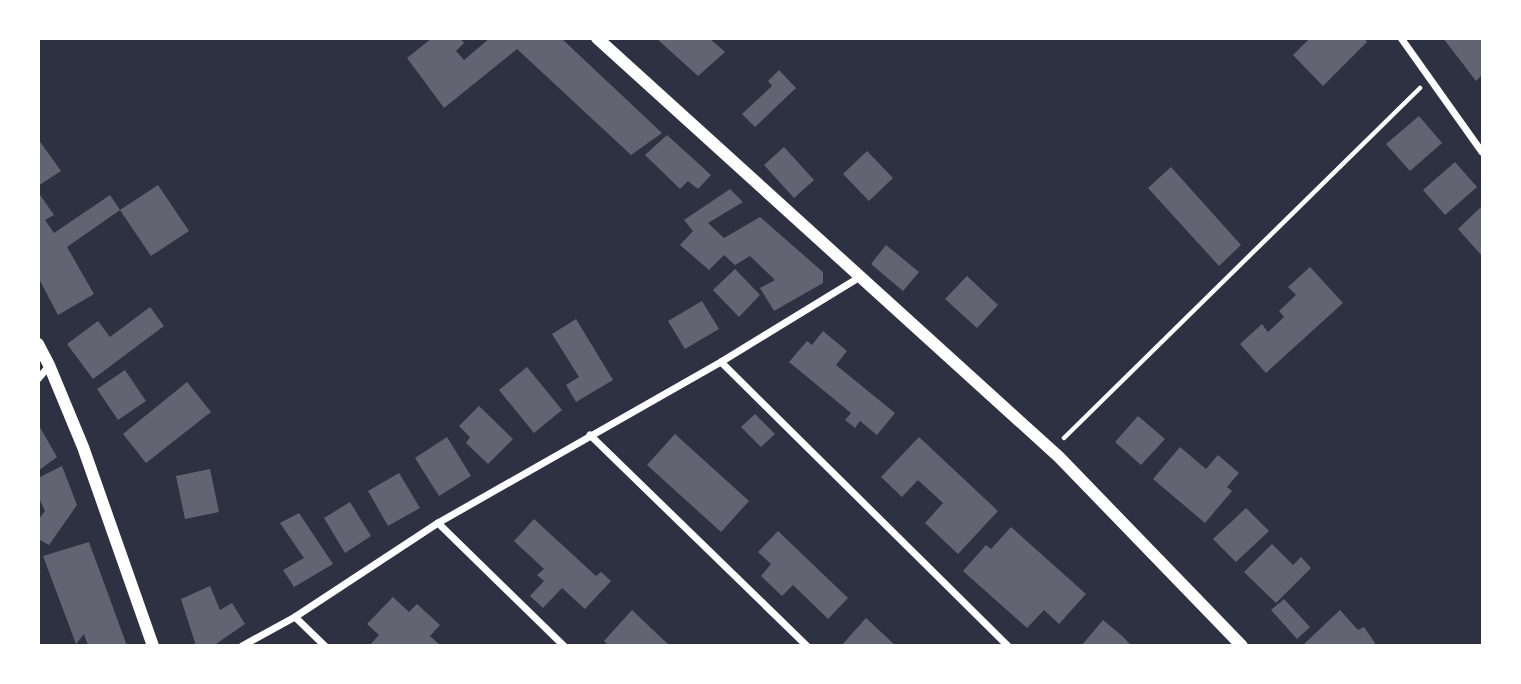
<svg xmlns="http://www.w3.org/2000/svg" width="1521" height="684" viewBox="0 0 1521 684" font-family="'Roboto Condensed',sans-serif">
<rect width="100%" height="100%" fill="#2d3142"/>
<g fill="#626471">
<polygon points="432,38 460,38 464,43 456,51 464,60 490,38 561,38 662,133 631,155 517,49 444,108 407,58"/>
<polygon points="656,38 709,38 725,52 698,76"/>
<polygon points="1310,38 1364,38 1367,42 1323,86 1293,55"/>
<polygon points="1443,38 1482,38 1482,75 1476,81"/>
<polygon points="779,70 796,88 755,127 742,114 772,86 768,81"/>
<polygon points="1419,116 1442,143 1410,171 1386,144"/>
<polygon points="667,135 711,175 698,189 688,181 680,189 645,155"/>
<polygon points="38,139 61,171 38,186"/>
<polygon points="784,147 814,180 794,198 764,165"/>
<polygon points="867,151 893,178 869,201 843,174"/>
<polygon points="1455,162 1477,187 1445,215 1423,190"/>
<polygon points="1171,167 1241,245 1219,266 1148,188"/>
<polygon points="158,185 189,231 151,256 120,210 67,247 94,294 58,315 38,277 38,192 54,215 45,220 54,233 110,195 120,210"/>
<polygon points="730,189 743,202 708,223 724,238 760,217 823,272 823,283 774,311 760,288 775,280 750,256 735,265 724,255 709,270 680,245 693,231 684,220"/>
<polygon points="1482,206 1482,256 1458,229"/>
<polygon points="886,245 919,272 903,291 871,264"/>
<polygon points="1310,267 1343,303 1266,373 1240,344 1262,324 1268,332 1284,317 1279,311 1296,295 1288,287"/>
<polygon points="735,269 760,295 739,317 713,290"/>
<polygon points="967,276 998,305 977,328 945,299"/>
<polygon points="702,301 719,329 685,349 668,321"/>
<polygon points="150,307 164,326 93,379 67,344 98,321 110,337"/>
<polygon points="576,319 613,380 576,402 566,385 579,377 552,334"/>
<polygon points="823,331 847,351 836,365 895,413 877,435 860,421 855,428 845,420 851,413 789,362 807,341 812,345"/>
<polygon points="527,367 562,410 534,433 499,390"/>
<polygon points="125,370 146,401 118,420 97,389"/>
<polygon points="187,382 211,412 146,463 123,434"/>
<polygon points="479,406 513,439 488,464 466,443 470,437 459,426"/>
<polygon points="755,414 775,434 761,447 741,427"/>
<polygon points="1138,416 1165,439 1141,465 1115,442"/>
<polygon points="38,424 57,457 38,471"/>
<polygon points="675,434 749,501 721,532 647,465"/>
<polygon points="447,437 471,476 439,496 415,458"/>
<polygon points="919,437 998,511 958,554 925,523 943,503 918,480 902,497 881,477"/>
<polygon points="1180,447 1206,469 1218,455 1239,473 1227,487 1232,491 1205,523 1153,479"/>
<polygon points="62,466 77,505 49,545 38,539 38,520 45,511 38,496 38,478"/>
<polygon points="210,469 219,512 185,519 176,476"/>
<polygon points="399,473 420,508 388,526 368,491"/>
<polygon points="350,502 371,536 345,553 324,518"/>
<polygon points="1246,508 1269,531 1236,562 1213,539"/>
<polygon points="299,513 333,564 294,587 283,570 304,558 280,523"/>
<polygon points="534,519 596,576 601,572 611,581 585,609 562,588 543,608 530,596 544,581 537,575 544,569 514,541"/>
<polygon points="1011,527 1086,594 1059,624 1044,610 1027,628 963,571 986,545 991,549"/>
<polygon points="778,531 848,598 828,619 793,585 782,596 761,576 771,564 758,552"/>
<polygon points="89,542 111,602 127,646 88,646 84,634 76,644 43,556"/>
<polygon points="1272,544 1293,565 1301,557 1311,568 1276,603 1244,572"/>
<polygon points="210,586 220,610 232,603 245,624 213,646 196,646 181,599"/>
<polygon points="393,597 409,612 417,604 440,625 430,636 441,646 369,646 379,635 367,624"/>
<polygon points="1284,599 1310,627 1297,639 1271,610"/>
<polygon points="632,610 653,630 670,646 609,646 604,641"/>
<polygon points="1340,610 1358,630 1364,627 1375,643 1372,646 1305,646 1304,644"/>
<polygon points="866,618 896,646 841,646"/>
<polygon points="1103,620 1121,635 1132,646 1081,646"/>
</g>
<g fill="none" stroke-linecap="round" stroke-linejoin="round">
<polyline stroke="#fff" stroke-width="4.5" points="1064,438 1420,88"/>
<g stroke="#fff" stroke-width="7">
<polyline points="1401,38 1482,152"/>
<polyline points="721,362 1008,646"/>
<polyline points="38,379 49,366"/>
<polyline points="590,435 807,646"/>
<polyline points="438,523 564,646"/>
<polyline points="295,617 325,646"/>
<polyline points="242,646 295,617 438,523 721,362 860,277"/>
</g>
<g stroke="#fff" stroke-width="12">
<polyline points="597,38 1059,457 1242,646"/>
<polyline points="38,344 49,365 83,447 153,646"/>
</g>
</g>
<rect width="1521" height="684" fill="none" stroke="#ffffff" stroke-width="80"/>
</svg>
